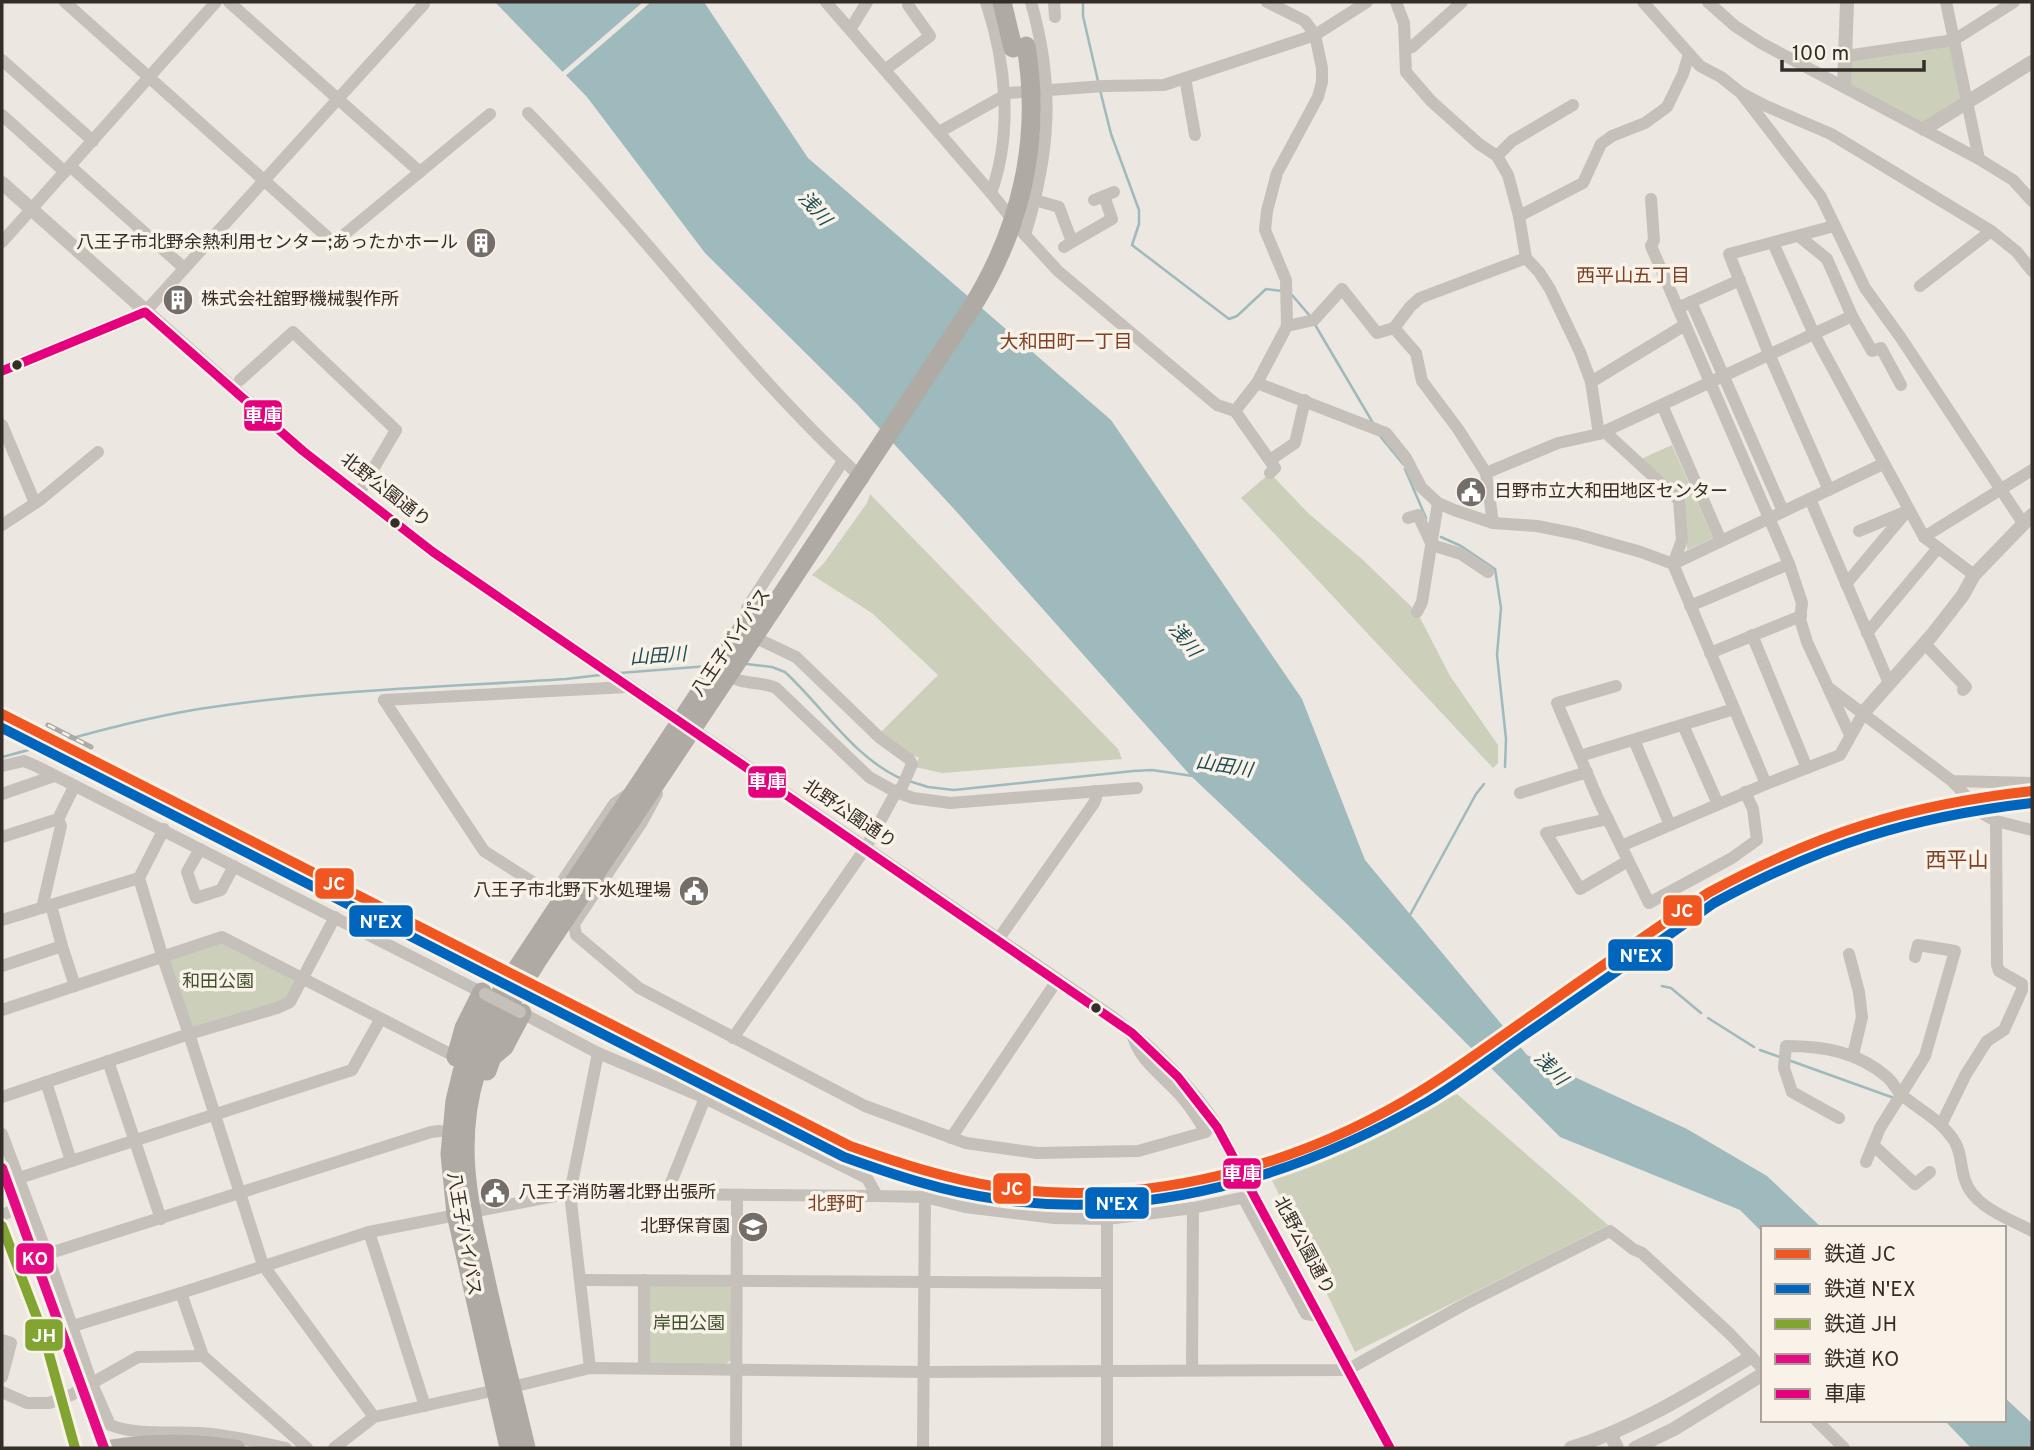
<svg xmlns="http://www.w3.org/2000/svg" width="2034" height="1450" viewBox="0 0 2034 1450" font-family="Overpass,'Noto Sans JP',sans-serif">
<rect width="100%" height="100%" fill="#ece7e0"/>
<g fill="#ccd0bb">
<polygon points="1954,40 1967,101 1924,129 1844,86 1846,56"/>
<polygon points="1672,445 1713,538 1687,550 1684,501 1641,459"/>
<polygon points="1270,473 1308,513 1363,560 1417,612 1450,676 1498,745 1498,763 1493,768 1241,498"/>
<polygon points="870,494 1118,749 1122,759 942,773 915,767 919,758 906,752 880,733 938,675 872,613 812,575 824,563 867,503"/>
<polygon points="220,940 296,982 290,1000 191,1028 170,961 171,958"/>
<polygon points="1457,1094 1608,1225 1355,1352 1270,1176"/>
<polygon points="650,1285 728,1286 731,1288 732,1359 725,1365 648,1364"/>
</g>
<g fill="#9ebabc">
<polygon points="495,2 704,2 808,158 1111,420 1302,699 1365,860 1527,1055 1687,1129 1767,1176 1822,1228 1763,1228 1763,1233 1740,1210 1560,1137 1343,920 1190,775 955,510 857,404 705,253 587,97"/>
<polygon points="2004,1397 2032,1423 2032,1448 1971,1448 1944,1420 2004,1420"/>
</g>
<g fill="#ece7e0">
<polygon points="643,2 651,2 563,78 560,74"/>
<polygon points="1508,1027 1517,1037 1481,1063 1470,1053"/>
</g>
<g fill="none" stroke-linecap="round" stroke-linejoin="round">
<g stroke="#9ebabc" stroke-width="2.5">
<polyline points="1083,2 1083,16 1098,81"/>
<polyline points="1100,90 1111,134 1139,210 1139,224 1132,245 1229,319 1237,316 1266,289 1282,291"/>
<polyline points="1292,295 1310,316"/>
<polyline points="1314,323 1373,423"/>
<polyline points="1380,436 1403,464"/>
<polyline points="1405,469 1426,518"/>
<polyline points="1441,537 1461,546 1495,569 1501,608 1497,655 1506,739 1505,767"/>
<path d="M746,664L772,667L785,672C823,707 854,758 902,779"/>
<polyline points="620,673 708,666"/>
<path d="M2,757C67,740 132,720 199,709C319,690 444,687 566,679L600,675"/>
<polyline points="909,781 928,787 954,790 1133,771 1152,770 1193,776"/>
<polyline points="1410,915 1476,794 1484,784"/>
<polyline points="1662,986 1671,988 1701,1013"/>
<polyline points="1708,1018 1754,1047"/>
<polyline points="1760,1050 1780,1057"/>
<polyline points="1791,1061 1894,1098"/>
</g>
<g stroke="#c5c0ba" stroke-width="12">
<polyline points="65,2 334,243 490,114"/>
<polyline points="229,2 420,172"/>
<polyline points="826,2 991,193 1025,235 1058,271 1217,405 1235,411 1275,468 1270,473"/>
<path d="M986,2C1006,62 1013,133 991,193"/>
<polyline points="1054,2 1055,17"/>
<polyline points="1396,2 1404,23 1406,72 1431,101 1479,144 1497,156 1508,175 1519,216 1526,258 1539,272 1550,289 1580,352 1591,382 1599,434"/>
<polyline points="1643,2 1700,66 1721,77 1741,93 1766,106 1831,134 1991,231 2017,252 2032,271"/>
<polyline points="1708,2 1735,26 1761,43 1979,159 2013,180 2032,201"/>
<polyline points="1946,2 1979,159"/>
<polyline points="851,28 867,2"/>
<polyline points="1407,48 1412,47 1462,2"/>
<polyline points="1846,56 1954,40 2014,2"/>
<polyline points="2,60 93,141"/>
<polyline points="886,69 930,36 908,5"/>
<polyline points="1185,78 1195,135"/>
<polyline points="1741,93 1821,197 1865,288 1901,338 2023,523"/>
<path d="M528,113C644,231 741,367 863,479"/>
<polyline points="2,115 65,172"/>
<polyline points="939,132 1009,93 1104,86 1164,85 1315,35 1367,2"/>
<polyline points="1497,156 1512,141 1573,105"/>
<polyline points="70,166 184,268"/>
<polyline points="1651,199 1654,240 1651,246 1789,564 1802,603 1800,619 1807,642 1850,735"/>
<polyline points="1035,200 1059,207 1072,242 1064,247"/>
<polyline points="1094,200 1114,192"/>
<polyline points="1519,216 1583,183 1601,144 1612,136 1645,123 1667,107 1683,74 1689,54"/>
<path d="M1025,235C1050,153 1055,86 1031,2"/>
<polyline points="1800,237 1827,259 1852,316 1872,351 1881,348 1901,385"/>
<polyline points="2,242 216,2"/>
<polyline points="1072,242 1112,219 1104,196"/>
<polyline points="1773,243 1814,334 1924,537 1974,575"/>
<polyline points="1920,286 1991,231"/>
<polyline points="1691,302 1740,280"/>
<polyline points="1678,308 1691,302 1783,511"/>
<polyline points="145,312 424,4"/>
<polyline points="1287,326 1314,320 1342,289 1377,333 1394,328 1416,353 1422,381 1458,429 1486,473 1493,523"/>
<polyline points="1394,328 1410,307 1420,298 1526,258"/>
<polyline points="240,380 293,332 396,430 358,495"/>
<polyline points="1591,382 1685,325"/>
<polyline points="1257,383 1287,326 1286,280 1265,230 1267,211 1277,173 1318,97 1322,82 1322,68 1315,35 1305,21 1267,2"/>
<polyline points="1662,405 1721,541"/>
<polyline points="1235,411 1257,383 1386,433 1406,458 1421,487 1438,503 1454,510 1493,523 1537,526 1577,534 1641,552 1673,564 1883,464"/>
<polyline points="2,425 35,503"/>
<polyline points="1605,432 1679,500 1682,540 1673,564 1766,784"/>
<polyline points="1270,460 1295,443 1305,400"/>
<polyline points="1486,473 1558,443 1599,434 1852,316"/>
<polyline points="1829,490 1769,354 1729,254 1834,226"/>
<polyline points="1810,499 1889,683"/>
<polyline points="1408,518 1418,515 1432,545 1461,554 1488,572"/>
<polyline points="2,525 40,500 98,452"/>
<polyline points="1859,531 1905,512"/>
<polyline points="1924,537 2032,470"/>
<polyline points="1846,584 1908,510"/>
<polyline points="1690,606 1789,564"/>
<polyline points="747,608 843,461"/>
<polyline points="1417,612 1422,602 1438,503"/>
<polyline points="1867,633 1938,548"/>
<polyline points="1752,635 1807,768"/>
<polyline points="1924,643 1966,687 1963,690"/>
<polyline points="1710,653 1801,616"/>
<path d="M729,676C743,685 761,681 776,688L869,777L896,792L913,798L950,803L1137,788"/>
<polyline points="1616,686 1557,703 1598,799 1649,903 1732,858 1757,840 1753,809 1745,792"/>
<polyline points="1829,688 1952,781 2032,783"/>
<polyline points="384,700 484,851 553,895 614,804 627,795"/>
<polyline points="384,700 627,687"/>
<polyline points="1683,725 1718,804"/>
<polyline points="1634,740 1670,825"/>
<polyline points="1580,756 1734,709"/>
<polyline points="2,766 24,761 36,766 485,994"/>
<polyline points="1952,781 1983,814 1996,821 2032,830"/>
<polyline points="1520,793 1587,772"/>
<polyline points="2,794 54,776"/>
<path d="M657,794L642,822L574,924L576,935L639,988L865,1106L966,1143L1037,1153L1138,1151L1206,1132C1198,1119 1190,1106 1180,1095C1162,1075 1138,1060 1132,1033"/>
<polyline points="1608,819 1546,833 1580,889 1628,861"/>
<polyline points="164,829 139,878 162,955 189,1034 263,1265 374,1417"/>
<polyline points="2,837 58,819 74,787"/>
<polyline points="1621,846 1766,784 1840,755 1864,712"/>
<polyline points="200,849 187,872 196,898 221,890 234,866"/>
<polyline points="51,905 62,946 75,986"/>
<polyline points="42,908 61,826 58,819"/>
<polyline points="2,920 139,878"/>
<polyline points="997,941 1094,803 1096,798 1095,791"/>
<polyline points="1849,954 1859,992 1862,1017 1853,1055"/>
<polyline points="2,966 62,946"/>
<polyline points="2,1010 222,937 456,1057"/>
<polyline points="520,1012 598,1053 705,1098 867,1178 877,1196 925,1197 965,1207 1054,1218 1107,1219 1193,1208 1241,1198 1245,1201 1306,1314 1319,1316"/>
<polyline points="733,1038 865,849 896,792 902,787 912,764 909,759 880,738 796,657 758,639"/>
<polyline points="108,1061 161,1219"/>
<polyline points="46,1082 71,1161"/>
<polyline points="2,1097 189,1034 277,1008 290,1002 335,917"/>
<path d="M1839,1118L1792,1092L1784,1068L1786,1046C1824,1046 1858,1052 1887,1077C1894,1083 1897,1092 1904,1097C1922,1111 1940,1120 1953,1139C1962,1151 1960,1167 1965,1180C1973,1207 2010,1219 2032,1231"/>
<polyline points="1942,1123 1966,1074 1987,1041 2004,1030 2022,990 2022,984 1999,971 1997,965 1996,821"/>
<path d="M2,1134L47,1254L92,1384L110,1425C139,1436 171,1431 201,1433C230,1435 258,1442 286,1448"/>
<polyline points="951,1138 1056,982"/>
<polyline points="1873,1145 1915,1184 1930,1172"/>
<polyline points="1866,1162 1880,1128 1925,1056 1955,951 1918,945 1915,957"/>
<polyline points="19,1178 352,1070 380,1020"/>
<polyline points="666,1195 705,1098"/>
<polyline points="3,1215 27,1203"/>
<polyline points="369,1232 425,1406"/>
<polyline points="47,1254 431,1132 440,1131"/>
<polyline points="580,1280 1107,1283"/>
<polyline points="181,1293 203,1356 307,1448"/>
<polyline points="73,1326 181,1293 369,1232 570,1193 877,1196"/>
<polyline points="2,1340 11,1343 2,1377"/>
<polyline points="590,1368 570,1193 598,1053"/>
<polyline points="644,1368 644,1280"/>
<polyline points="1192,1370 1193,1208"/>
<polyline points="512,1387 590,1368 924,1372 1347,1370 1465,1304 1610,1231 1633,1249 1642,1253 1730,1334 1763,1369"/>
<polyline points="2,1392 27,1403 49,1403 71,1395 138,1357 203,1356"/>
<polyline points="1816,1420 1844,1448"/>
<polyline points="334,1448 374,1417 496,1390"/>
<polyline points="736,1448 737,1195"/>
<polyline points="923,1448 925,1197"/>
<polyline points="1107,1448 1107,1219"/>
</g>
<g stroke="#c5c0ba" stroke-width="14">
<polyline points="1844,86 1847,2"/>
<polyline points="1924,129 2032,62"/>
<path d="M2,183L303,451L433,552L1111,1017C1153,1048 1188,1083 1217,1127L1390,1448"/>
<polyline points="2,371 145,312"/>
<polyline points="1864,712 1932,635 1963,595 1974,575 2032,515"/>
<polyline points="1611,1435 1617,1448"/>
<path d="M1571,1448C1637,1427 1692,1392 1751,1357"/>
<polyline points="1635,1448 1674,1429 1763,1374"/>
</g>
<path stroke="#b6b0aa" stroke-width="16" d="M109,1448C149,1441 196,1441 237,1448"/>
<g stroke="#afaaa4" stroke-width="19">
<polyline points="1002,2 1013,48"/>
<polyline points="456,1057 464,1028 482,992"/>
<polyline points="487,1071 492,1057 504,1047 522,1013"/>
<polyline points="509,1448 456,1214 450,1154 455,1101 462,1072 475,1037 490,1009 758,605"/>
<path d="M526,1448C512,1388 496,1328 483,1267C468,1200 455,1141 476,1073C489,1033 515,997 537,961L773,608"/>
</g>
<g stroke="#aca8a4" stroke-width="5">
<polyline id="rail" points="48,725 91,747"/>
</g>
<use href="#rail" stroke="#f8f2e8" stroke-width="2.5" stroke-dasharray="8" stroke-linecap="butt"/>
<polyline stroke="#c5c0ba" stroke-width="12" points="485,994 520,1012"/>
<path stroke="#afaaa4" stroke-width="19" d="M773,608L970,310C1021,230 1042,139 1026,46"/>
<g stroke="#f8f2e8" stroke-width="14">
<polyline id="bus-1" points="2,371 145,312 303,451 433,552 1132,1033 1178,1077 1217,1127 1390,1448"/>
</g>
<use href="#bus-1" stroke="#e5007d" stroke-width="9"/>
<g stroke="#f8f2e8" stroke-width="16">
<path id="rail-1" d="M2,714L850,1146C899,1163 947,1179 998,1187C1144,1209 1300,1167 1424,1089C1463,1065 1500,1037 1538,1011C1594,971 1651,932 1708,893C1818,833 1907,805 2032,791"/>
</g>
<g stroke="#f8f2e8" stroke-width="16">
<path id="rail-2" d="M2,728L844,1157C894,1175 945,1192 997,1199C1149,1221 1296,1177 1427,1102C1460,1083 1491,1058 1523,1036C1587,992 1651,948 1714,903C1822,845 1910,817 2032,803"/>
</g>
<g stroke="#f8f2e8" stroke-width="16">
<polyline id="rail-3" points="2,1226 44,1336 75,1448"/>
</g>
<g stroke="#f8f2e8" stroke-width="16">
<polyline id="rail-4" points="2,1168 104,1448"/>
</g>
<use href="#rail-1" stroke="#f15620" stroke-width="10"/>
<use href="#rail-2" stroke="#0065bd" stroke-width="10"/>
<use href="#rail-3" stroke="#81a530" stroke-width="10"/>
<use href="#rail-4" stroke="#e50b84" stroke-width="10"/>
</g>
<defs>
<g id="building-disc" transform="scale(1.575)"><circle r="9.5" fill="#756e68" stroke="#f8f2e8"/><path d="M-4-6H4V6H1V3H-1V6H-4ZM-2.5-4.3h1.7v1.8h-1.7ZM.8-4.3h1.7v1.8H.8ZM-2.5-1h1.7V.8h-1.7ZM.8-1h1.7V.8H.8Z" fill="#fff"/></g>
<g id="civic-disc" transform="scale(1.575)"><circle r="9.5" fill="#756e68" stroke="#f8f2e8"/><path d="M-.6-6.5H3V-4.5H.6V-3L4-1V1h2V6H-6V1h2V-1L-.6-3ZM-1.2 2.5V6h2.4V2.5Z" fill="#fff"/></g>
<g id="school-disc" transform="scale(1.575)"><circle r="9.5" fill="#756e68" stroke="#f8f2e8"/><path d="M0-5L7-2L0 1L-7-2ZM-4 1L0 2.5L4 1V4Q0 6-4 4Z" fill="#fff"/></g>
</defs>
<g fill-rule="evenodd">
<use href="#building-disc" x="481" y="243"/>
<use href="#building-disc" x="178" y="300"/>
<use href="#civic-disc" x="1471" y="492"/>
<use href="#civic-disc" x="694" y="891"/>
<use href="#civic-disc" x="495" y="1193"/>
<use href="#school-disc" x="753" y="1227"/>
</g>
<g fill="#352d28" stroke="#f8f2e8" stroke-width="2.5">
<circle cx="17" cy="365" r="6"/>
<circle cx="395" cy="523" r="6"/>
<circle cx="1096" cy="1008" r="6"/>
</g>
<g text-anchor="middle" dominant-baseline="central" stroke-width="7" stroke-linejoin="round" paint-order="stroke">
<g font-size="18" fill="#352d28" stroke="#f8f2e8" text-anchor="end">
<text x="458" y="243">八王子市北野余熱利用センター;あったかホール</text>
<text x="201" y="300" text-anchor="start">株式会社舘野機械製作所</text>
<text x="1494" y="492" text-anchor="start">日野市立大和田地区センター</text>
<text x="671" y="891">八王子市北野下水処理場</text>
<text x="518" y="1193" text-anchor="start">八王子消防署北野出張所</text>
<text x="730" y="1227">北野保育園</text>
</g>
<g font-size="18" fill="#352d28" stroke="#f8f2e8">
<text transform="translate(385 491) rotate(38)">北野公園通り</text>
<text transform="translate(732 643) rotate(-56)">八王子バイパス</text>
<text transform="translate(849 815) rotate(34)">北野公園通り</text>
<text transform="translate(463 1234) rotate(80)">八王子バイパス</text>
<text transform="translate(1303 1246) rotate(62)">北野公園通り</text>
</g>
<g font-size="18" fill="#42522e" stroke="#f8f2e8">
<text x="218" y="982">和田公園</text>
<text x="689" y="1324">岸田公園</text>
</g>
<g font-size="19" font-style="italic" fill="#204d54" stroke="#f8f2e8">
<text transform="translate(814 209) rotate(49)">浅川</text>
<text transform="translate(1184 640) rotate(51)">浅川</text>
<text transform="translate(658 657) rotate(-4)">山田川</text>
<text transform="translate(1224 767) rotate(9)">山田川</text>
<text transform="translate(1550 1069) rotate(46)">浅川</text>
</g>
<g font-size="19" fill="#7f4126" stroke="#f8f2e8">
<text x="1633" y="277">西平山五丁目</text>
<text x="1066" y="343">大和田町一丁目</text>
<text x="836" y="1205">北野町</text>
</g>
<g font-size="21" fill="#7f4126" stroke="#f8f2e8">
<text x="1957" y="861">西平山</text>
</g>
</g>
<g stroke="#f8f2e8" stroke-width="2.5">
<rect x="243" y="399" width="40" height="33" rx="7" fill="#e5007d"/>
<rect x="747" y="765" width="40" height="34" rx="7" fill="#e5007d"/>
<rect x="314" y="867" width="41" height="33" rx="7" fill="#f15620"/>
<rect x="1662" y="894" width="41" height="33" rx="7" fill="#f15620"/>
<rect x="348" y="904" width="66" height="34" rx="7" fill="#0065bd"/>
<rect x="1607" y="938" width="67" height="34" rx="7" fill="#0065bd"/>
<rect x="1222" y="1157" width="40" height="33" rx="7" fill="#e5007d"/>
<rect x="992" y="1172" width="40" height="33" rx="7" fill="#f15620"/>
<rect x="1084" y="1186" width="66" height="34" rx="7" fill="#0065bd"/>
<rect x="15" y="1242" width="40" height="33" rx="7" fill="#e50b84"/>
<rect x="24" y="1318" width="40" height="34" rx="7" fill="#81a530"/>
</g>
<g font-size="19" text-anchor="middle" font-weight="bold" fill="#fff">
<text x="263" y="422">車庫</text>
<text x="767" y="788">車庫</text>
<text x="334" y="890">JC</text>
<text x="1682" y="917">JC</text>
<text x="381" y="928">N'EX</text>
<text x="1641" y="962">N'EX</text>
<text x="1242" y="1180">車庫</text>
<text x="1012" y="1195">JC</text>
<text x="1117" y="1210">N'EX</text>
<text x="35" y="1265">KO</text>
<text x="44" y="1342">JH</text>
</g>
<rect width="2034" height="1450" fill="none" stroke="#352d28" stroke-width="7"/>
<rect x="1761" y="1226" width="245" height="196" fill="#f8f2e8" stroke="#aaa39b" stroke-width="2"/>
<rect x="1775" y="1249" width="35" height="10" fill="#f15620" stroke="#aaa39b" stroke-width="2"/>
<text x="1824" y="1261" font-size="21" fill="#352d28">鉄道 JC</text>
<rect x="1775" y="1284" width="35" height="10" fill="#0065bd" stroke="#aaa39b" stroke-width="2"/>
<text x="1824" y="1296" font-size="21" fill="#352d28">鉄道 N'EX</text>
<rect x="1775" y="1319" width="35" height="10" fill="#81a530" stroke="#aaa39b" stroke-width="2"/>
<text x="1824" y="1331" font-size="21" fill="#352d28">鉄道 JH</text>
<rect x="1775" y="1354" width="35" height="10" fill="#e50b84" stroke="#aaa39b" stroke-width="2"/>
<text x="1824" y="1366" font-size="21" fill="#352d28">鉄道 KO</text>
<rect x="1775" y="1389" width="35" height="10" fill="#e5007d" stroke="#aaa39b" stroke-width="2"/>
<text x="1824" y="1401" font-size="21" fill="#352d28">車庫</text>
<path d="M1782 60v10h142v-10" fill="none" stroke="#352d28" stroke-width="3.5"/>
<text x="1792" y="60" font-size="21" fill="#352d28" stroke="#f8f2e8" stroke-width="5" paint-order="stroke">100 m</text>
</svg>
